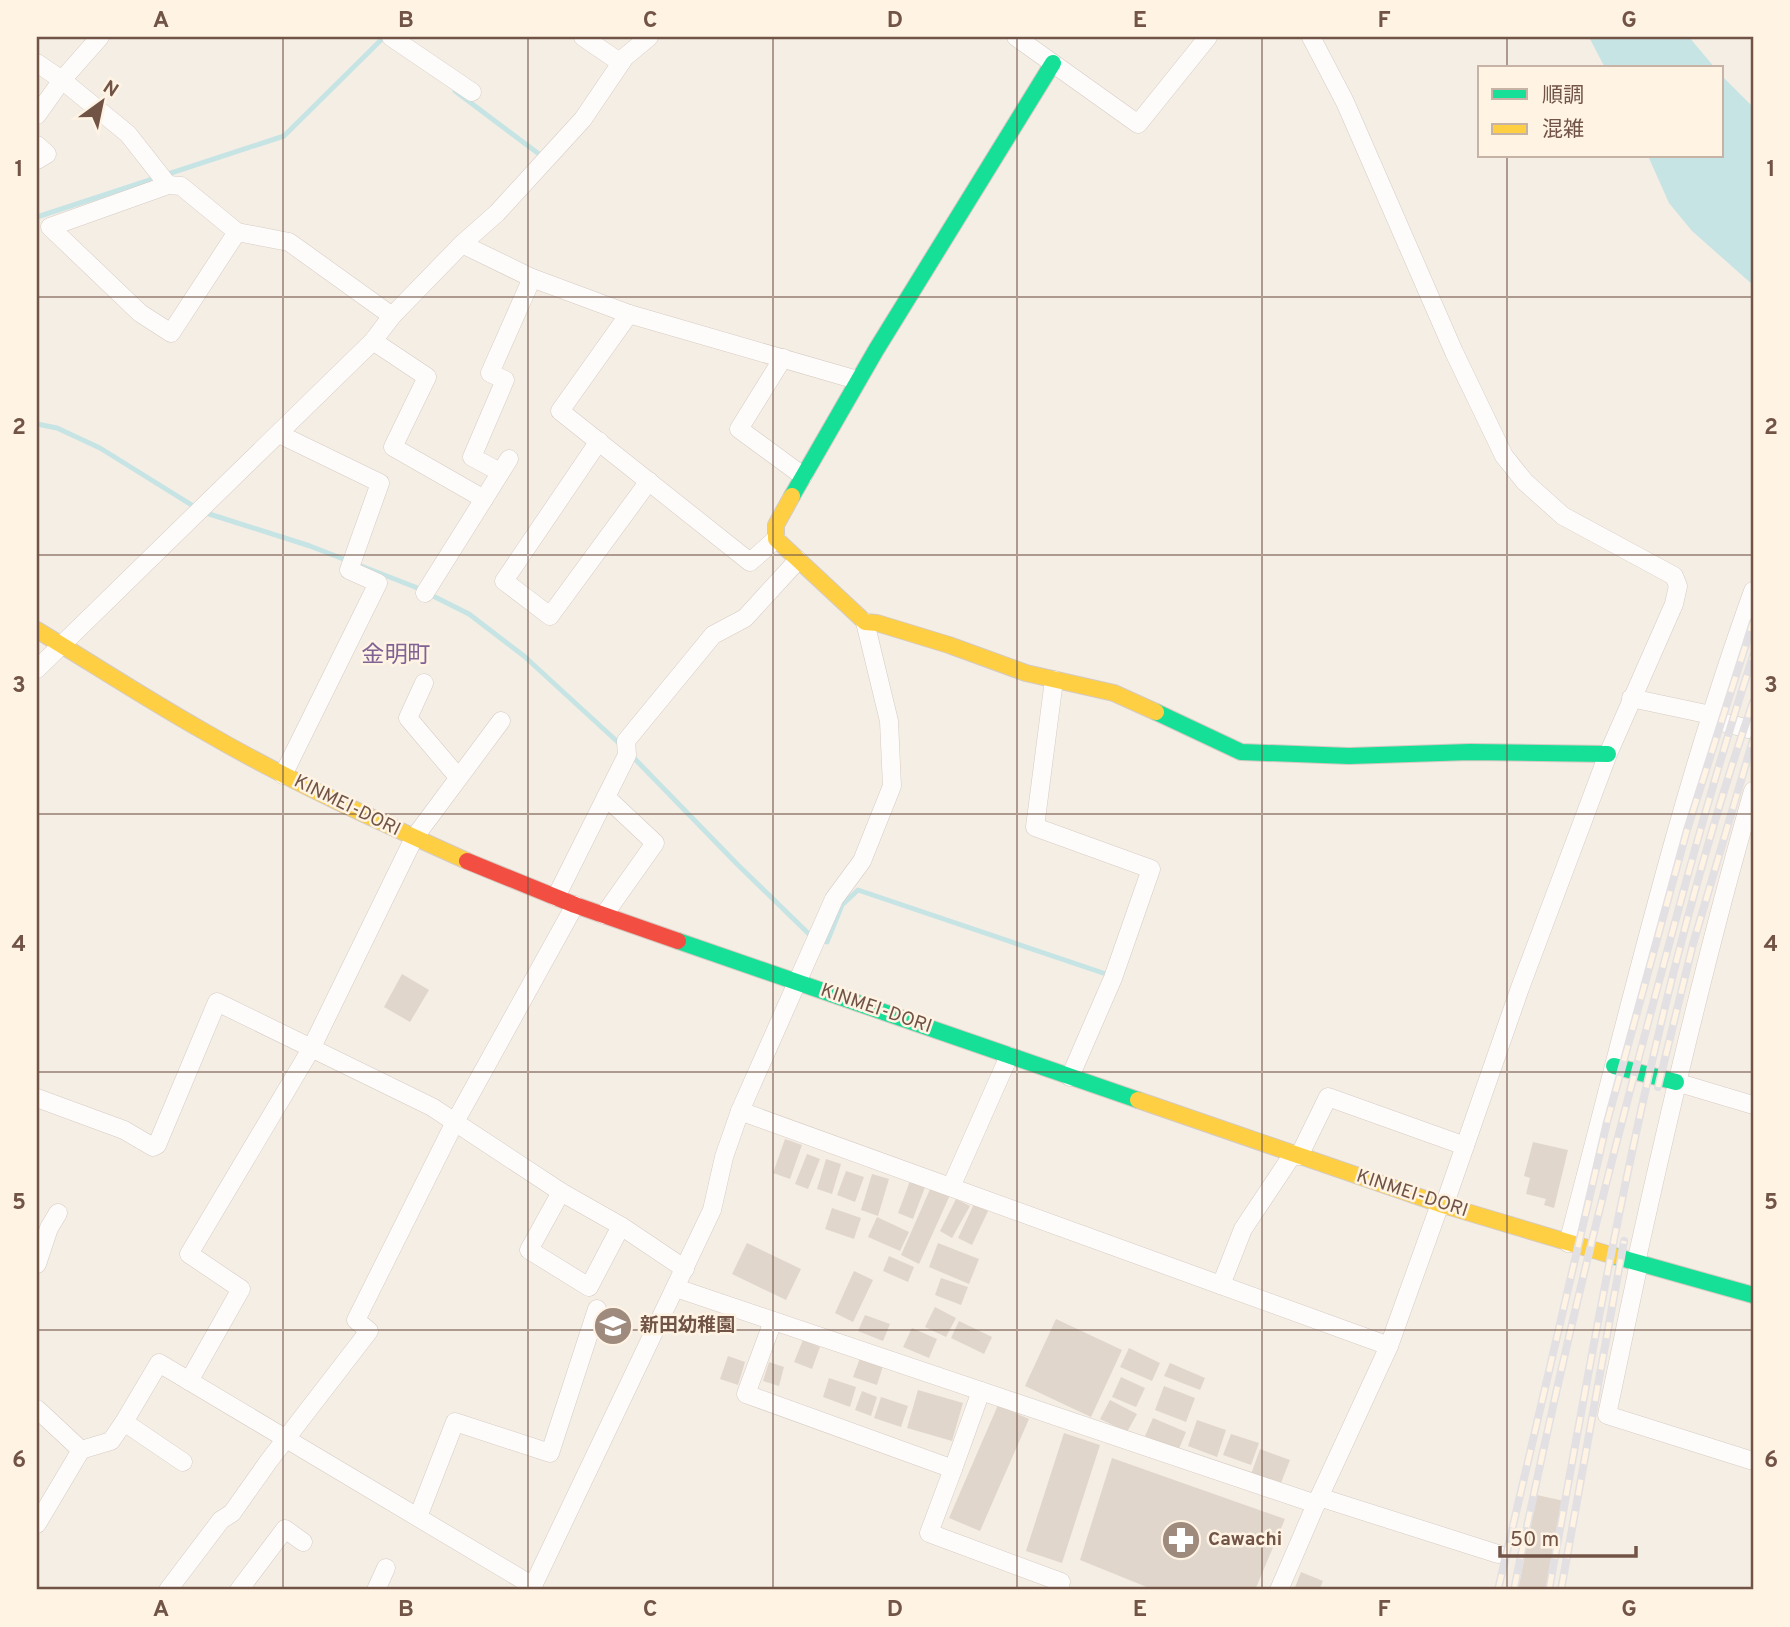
<svg xmlns="http://www.w3.org/2000/svg" width="1790" height="1627" viewBox="0 0 1790 1627" font-family="Overpass,'Noto Sans JP',sans-serif">
<rect width="100%" height="100%" fill="#f5eee5"/>
<g fill="#c7e4e5">
<polygon points="1589,37 1689,37 1715,68 1605,68"/>
<polygon points="1722,76 1753,107 1753,285 1692,231 1669,203 1648,156 1722,156"/>
</g>
<g fill="none" stroke-linecap="round" stroke-linejoin="round">
<g stroke="#c7e4e5" stroke-width="5">
<polyline points="455,91 539,154"/>
<polyline points="37,217 284,136 384,37"/>
<polyline points="37,424 57,428 100,448 203,512 310,546 415,587 469,614 524,656 621,745"/>
<polyline points="631,755 738,865 810,935 827,942 842,905 858,890 1106,974"/>
</g>
</g>
<g fill="#e1d6cc">
<polygon points="402,974 429,990 410,1022 384,1007"/>
<polygon points="785,1139 802,1145 790,1179 773,1173"/>
<polygon points="1533,1142 1568,1150 1554,1208 1544,1205 1546,1199 1526,1194 1530,1178 1524,1176"/>
<polygon points="807,1154 820,1159 808,1189 795,1184"/>
<polygon points="826,1159 841,1164 832,1194 817,1189"/>
<polygon points="846,1171 864,1177 855,1202 837,1195"/>
<polygon points="872,1174 889,1179 878,1216 861,1210"/>
<polygon points="910,1181 925,1187 913,1219 898,1213"/>
<polygon points="931,1187 950,1195 919,1264 901,1255"/>
<polygon points="956,1199 970,1206 952,1238 940,1231"/>
<polygon points="974,1204 988,1211 972,1245 958,1238"/>
<polygon points="832,1208 861,1218 854,1239 825,1229"/>
<polygon points="877,1217 909,1232 900,1251 868,1237"/>
<polygon points="747,1243 801,1269 786,1300 732,1274"/>
<polygon points="938,1243 979,1259 969,1284 929,1267"/>
<polygon points="889,1256 914,1267 908,1282 883,1271"/>
<polygon points="854,1271 873,1280 853,1322 835,1313"/>
<polygon points="941,1278 968,1287 961,1305 935,1295"/>
<polygon points="935,1307 956,1318 946,1337 925,1327"/>
<polygon points="865,1315 890,1324 883,1341 858,1331"/>
<polygon points="1056,1319 1122,1350 1091,1417 1025,1386"/>
<polygon points="959,1321 992,1337 984,1354 951,1338"/>
<polygon points="912,1328 937,1339 929,1358 903,1347"/>
<polygon points="803,1340 820,1347 812,1369 794,1362"/>
<polygon points="1129,1348 1160,1363 1152,1381 1120,1367"/>
<polygon points="728,1356 745,1362 738,1385 720,1379"/>
<polygon points="860,1358 883,1366 877,1385 853,1377"/>
<polygon points="769,1362 784,1367 779,1386 763,1381"/>
<polygon points="1170,1363 1205,1378 1200,1390 1164,1376"/>
<polygon points="1121,1377 1145,1388 1136,1407 1112,1397"/>
<polygon points="829,1378 856,1387 850,1407 823,1397"/>
<polygon points="1164,1386 1195,1398 1186,1422 1155,1410"/>
<polygon points="918,1390 963,1403 952,1441 907,1428"/>
<polygon points="862,1391 877,1397 871,1416 855,1410"/>
<polygon points="881,1397 908,1406 901,1427 874,1418"/>
<polygon points="1110,1400 1137,1414 1127,1432 1100,1419"/>
<polygon points="998,1405 1029,1419 980,1531 949,1518"/>
<polygon points="1153,1418 1186,1432 1178,1451 1145,1436"/>
<polygon points="1197,1420 1226,1430 1217,1457 1188,1446"/>
<polygon points="1064,1433 1100,1445 1062,1563 1026,1551"/>
<polygon points="1231,1434 1259,1443 1251,1465 1223,1455"/>
<polygon points="1260,1449 1290,1460 1279,1488 1250,1477"/>
<polygon points="1112,1458 1285,1519 1255,1590 1154,1590 1080,1560"/>
<polygon points="1537,1495 1564,1501 1546,1590 1518,1590"/>
<polygon points="1301,1572 1323,1581 1319,1590 1294,1590"/>
</g>
<g fill="none" stroke-linecap="round" stroke-linejoin="round">
<g stroke="#d6cbc3" stroke-width="19">
<g id="street">
<polyline points="391,37 472,92"/>
<polyline points="583,37 621,63"/>
<polyline points="1016,37 1138,124 1208,37"/>
<polyline points="1311,37 1345,102 1454,352 1504,456 1525,482 1563,516 1674,576 1678,586 1674,604 1608,754 1520,988 1444,1206"/>
<polyline points="37,63 62,80 128,134 168,185"/>
<polyline points="37,115 62,80 100,37"/>
<polyline points="37,145 47,154 37,160"/>
<polyline points="237,232 171,333 140,313 50,227 168,185 181,186 237,232 289,242 392,316"/>
<polyline points="462,244 532,278 629,314 857,380"/>
<polyline points="629,314 560,411 750,562 776,539"/>
<polyline points="373,341 427,377 393,447 484,499"/>
<polyline points="783,358 739,429 803,476"/>
<polyline points="279,434 380,483 349,570 378,583 283,775"/>
<polyline points="599,441 504,581 550,616 649,481"/>
<polyline points="500,472 472,457 505,380 490,373 532,278"/>
<polyline points="425,593 509,459"/>
<polyline points="37,669 373,341 392,316 462,244 497,213 583,119 625,57 649,37"/>
<polyline points="1054,680 1035,827 1151,869 1113,978 1070,1077"/>
<polyline points="424,683 408,718 458,777"/>
<polyline points="1631,698 1711,715"/>
<polyline points="1710,719 1753,730"/>
<polyline points="556,897 627,755 626,741 713,635 745,618 798,560"/>
<polyline points="604,915 655,843 606,797"/>
<polyline points="1676,1082 1753,1105"/>
<polyline points="37,1098 124,1130 153,1147 157,1145 217,1002 432,1107 561,1192 621,1226 685,1269"/>
<polyline points="740,1111 1389,1346"/>
<polyline points="1299,1156 1328,1097 1465,1146"/>
<polyline points="951,1187 1009,1056"/>
<polyline points="561,1192 529,1250 589,1287 621,1226"/>
<path d="M1568,1243C1626,1025 1676,804 1753,591"/>
<path d="M1636,1263C1671,1104 1708,947 1753,791"/>
<polyline points="1639,1263 1607,1415 1753,1461"/>
<polyline points="37,1264 49,1228 58,1213"/>
<polyline points="1221,1285 1243,1229 1293,1154"/>
<polyline points="676,1288 1316,1504"/>
<polyline points="773,1321 746,1394 953,1469 981,1391"/>
<polyline points="189,1381 241,1289 189,1254 311,1049 414,838 501,721"/>
<polyline points="37,1409 81,1450"/>
<polyline points="183,1462 124,1422 159,1363 533,1586"/>
<polyline points="953,1469 929,1533 1061,1582 1058,1590"/>
<polyline points="1319,1497 1498,1554"/>
<polyline points="418,1517 455,1422 550,1453 597,1309"/>
<polyline points="37,1524 81,1450 111,1441 124,1422"/>
<polyline points="168,1590 221,1520 232,1513 268,1462 369,1331 356,1320 455,1122 575,905"/>
<polyline points="239,1590 285,1529 303,1542"/>
<polyline points="376,1590 386,1568"/>
<polyline points="531,1590 712,1210 724,1157 740,1111 834,899 862,861 892,786 889,721 865,622"/>
<polyline points="1279,1590 1316,1504 1389,1346 1440,1204"/>
</g>
</g>
<g stroke="#d5cac2" stroke-width="18">
<g id="fast">
<polyline points="792,496 876,350 1053,63"/>
<polyline points="1156,712 1241,752 1349,756 1470,752 1608,754"/>
<polyline points="678,941 1138,1100"/>
<polyline points="1614,1066 1676,1082"/>
<polyline points="1614,1256 1753,1295"/>
</g>
</g>
<g stroke="#d5cac2" stroke-width="18">
<g id="slow">
<polyline points="792,496 776,525 776,539 865,622 877,623 949,645 1026,673 1114,693 1156,712"/>
<path d="M37,630C93,664 148,700 205,732C289,781 378,821 467,861"/>
<polyline points="1138,1100 1440,1204 1614,1256"/>
</g>
</g>
<g stroke="#d5cac2" stroke-width="18">
<polyline id="jam" points="467,861 575,905 678,941"/>
</g>
<use href="#street" stroke="#fefcfb" stroke-width="18"/>
<use href="#fast" stroke="#16e098" stroke-width="16"/>
<use href="#slow" stroke="#ffcf43" stroke-width="16"/>
<use href="#jam" stroke="#f24e42" stroke-width="16"/>
<g stroke="#e2e0e2" stroke-width="8">
<g id="rail">
<polyline points="1658,1087 1693,944 1753,740"/>
<polyline points="1498,1590 1607,1122 1687,830 1753,622"/>
<path d="M1514,1590C1551,1405 1595,1221 1644,1038C1678,910 1712,782 1753,656"/>
<path d="M1549,1590C1603,1292 1654,990 1753,702"/>
<polyline points="1561,1590 1624,1241"/>
</g>
</g>
<use href="#rail" stroke="#fff3e4" stroke-width="5" stroke-dasharray="16" stroke-linecap="butt"/>
</g>
<path fill="none" stroke="#715446" stroke-width="2" stroke-opacity="0.55" d="M283,37V1590M528,37V1590M773,37V1590M1017,37V1590M1262,37V1590M1507,37V68M1507,156V1590M37,297H1753M37,555H1753M37,814H1753M37,1072H1753M37,1330H1753"/>
<defs>
<g id="school-disc" transform="scale(2.0125)"><circle r="9.5" fill="#9f8a7e" stroke="#fff3e4"/><path d="M0-5L7-2L0 1L-7-2ZM-4 1L0 2.5L4 1V4Q0 6-4 4Z" fill="#fff"/></g>
<g id="pharmacy-disc" transform="scale(2.0125)"><circle r="9.5" fill="#9f8a7e" stroke="#fff3e4"/><path d="M-2-6h4v4h4v4h-4v4h-4v-4h-4v-4h4Z" fill="#fff"/></g>
</defs>
<g fill-rule="evenodd">
<use href="#school-disc" x="613" y="1326"/>
<use href="#pharmacy-disc" x="1181" y="1540"/>
</g>
<g text-anchor="middle" dominant-baseline="central" stroke-width="5" stroke-linejoin="round" paint-order="stroke">
<g font-size="19" fill="#715446" stroke="#fff3e4">
<text transform="translate(347 806) rotate(26)">KINMEI-DORI</text>
<text transform="translate(876 1009) rotate(19)">KINMEI-DORI</text>
<text transform="translate(1412 1194) rotate(18)">KINMEI-DORI</text>
</g>
<g font-size="19" font-weight="bold" fill="#715446" stroke="#fff3e4" text-anchor="start">
<text x="640" y="1326">新田幼稚園</text>
<text x="1208" y="1540">Cawachi</text>
</g>
<g font-size="23" fill="#816295" stroke="#fff3e4">
<text x="396" y="656">金明町</text>
</g>
</g>
<rect width="1790" height="1627" fill="none" stroke="#fff3e4" stroke-width="77"/>
<rect x="1478" y="66" width="245" height="91" fill="#fff3e4" stroke="#c6b3a5" stroke-width="2"/>
<rect x="1492" y="89" width="35" height="10" fill="#16e098" stroke="#c6b3a5" stroke-width="2"/>
<text x="1542" y="102" font-size="21" fill="#715446">順調</text>
<rect x="1492" y="124" width="35" height="10" fill="#ffcf43" stroke="#c6b3a5" stroke-width="2"/>
<text x="1542" y="136" font-size="21" fill="#715446">混雑</text>
<g transform="translate(102 102) rotate(33)" stroke="#fff3e4" stroke-width="5" paint-order="stroke">
<path d="M0-5L12 26L0 18L-12 26Z" fill="#715446"/>
<text y="-10" font-size="19" font-weight="bold" text-anchor="middle" fill="#715446">N</text>
</g>
<path d="M1500 1546v10h136v-10" fill="none" stroke="#715446" stroke-width="3.5"/>
<text x="1510" y="1546" font-size="21" fill="#715446" stroke="#fff3e4" stroke-width="5" paint-order="stroke">50 m</text>
<rect x="38" y="38" width="1714" height="1550" fill="none" stroke="#715446" stroke-width="2.5"/>
<g font-size="23" text-anchor="middle" font-weight="bold" fill="#715446">
<text x="161" y="27">A</text>
<text x="406" y="27">B</text>
<text x="650" y="27">C</text>
<text x="895" y="27">D</text>
<text x="1140" y="27">E</text>
<text x="1384" y="27">F</text>
<text x="1629" y="27">G</text>
<text x="19" y="176">1</text>
<text x="1771" y="176">1</text>
<text x="19" y="434">2</text>
<text x="1771" y="434">2</text>
<text x="19" y="692">3</text>
<text x="1771" y="692">3</text>
<text x="19" y="951">4</text>
<text x="1771" y="951">4</text>
<text x="19" y="1209">5</text>
<text x="1771" y="1209">5</text>
<text x="19" y="1467">6</text>
<text x="1771" y="1467">6</text>
<text x="161" y="1616">A</text>
<text x="406" y="1616">B</text>
<text x="650" y="1616">C</text>
<text x="895" y="1616">D</text>
<text x="1140" y="1616">E</text>
<text x="1384" y="1616">F</text>
<text x="1629" y="1616">G</text>
</g>
</svg>
